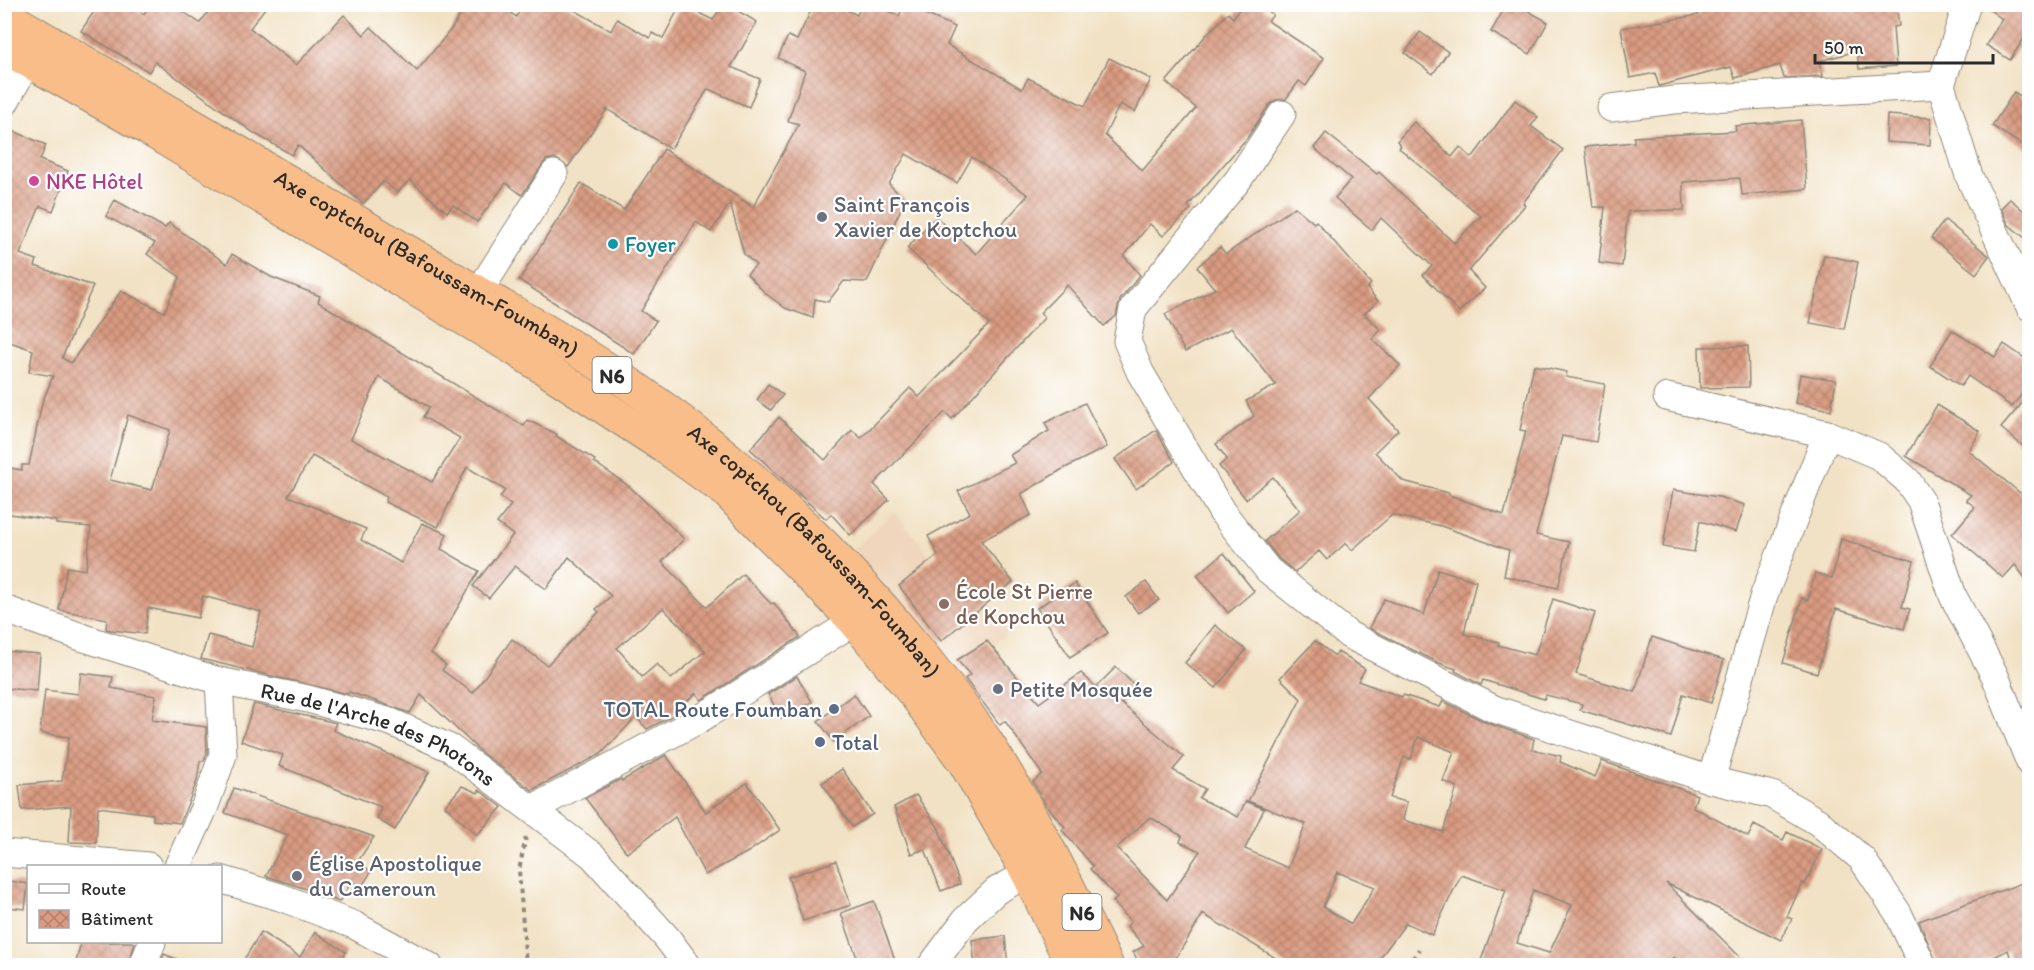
<svg xmlns="http://www.w3.org/2000/svg" width="2034" height="970" viewBox="0 0 2034 970" font-family="Itim,sans-serif">
<defs>
<pattern id="building-cross-hatch" width="8" height="8" patternUnits="userSpaceOnUse" patternTransform="scale(1.5)"><rect width="8" height="8" fill="#da9b82"/><path d="M0 0l8 8M0 8l8-8" fill="none" stroke="#b17f6b"/></pattern>
</defs>
<rect width="100%" height="100%" fill="#fff"/>
<filter id="ink" filterUnits="userSpaceOnUse"><feTurbulence type="fractalNoise" baseFrequency=".0167" numOctaves="2"/><feDisplacementMap in="SourceGraphic" scale="12" xChannelSelector="R" yChannelSelector="G"/><feConvolveMatrix kernelMatrix="1 2 1 2 8 2 1 2 1" color-interpolation-filters="sRGB"/></filter>
<filter id="wash" filterUnits="userSpaceOnUse"><feTurbulence type="fractalNoise" baseFrequency=".008" numOctaves="4" result="noise"/><feDisplacementMap in="SourceGraphic" scale="24" xChannelSelector="R" yChannelSelector="G"/><feGaussianBlur stdDeviation="1.35" result="paint"/><feColorMatrix in="noise" values="0 0 0 0 0 0 0 0 0 0 0 0 0 0 0 0 0 1.4 0 .05"/><feComposite in="paint" operator="in"/></filter>
<g filter="url(#wash)">
<rect width="100%" height="100%" fill="#f2e2c5"/>
<polygon fill="#f0d6bc" points="894,512 950,579 963,575 1012,628 960,674 854,549"/>
<g id="blocks">
<g fill="url(#building-cross-hatch)" fill-rule="evenodd">
<polygon points="99,4 129,4 144,14 150,4 172,4 200,23 214,4 268,4 250,28 296,65 344,15 364,35 371,27 417,71 452,28 467,4 500,4 516,17 524,4 564,4 611,31 617,19 650,38 652,33 663,38 681,4 713,20 723,4 726,4 757,22 731,67 760,79 749,107 708,89 671,149 607,109 568,167 555,158 546,160 522,195 506,183 477,222 453,205 447,212 410,180 397,193 384,181 363,204 298,145 292,155 254,133 155,62 149,72 81,31"/>
<polygon points="814,4 835,4 857,15 862,4 875,4 899,16 904,5 955,27 947,45 1022,89 1028,78 1085,106 1109,58 1151,79 1135,112 1120,104 1105,135 1142,171 1196,108 1166,82 1208,33 1228,13 1233,18 1243,4 1258,4 1273,15 1268,21 1324,58 1306,86 1299,81 1286,99 1276,100 1269,105 1247,138 1188,206 1191,209 1163,236 1150,224 1124,256 1140,275 1120,300 1116,316 1104,326 1067,285 1040,313 1045,317 952,419 945,412 874,484 889,500 850,535 831,514 826,519 750,449 779,417 825,460 852,430 861,438 910,388 919,397 989,324 907,248 936,217 976,254 1028,195 972,157 957,183 906,154 889,184 905,200 867,282 844,281 828,302 815,299 813,318 785,308 765,293 747,274 756,265 744,254 730,203 711,232 696,222 641,311 656,321 634,354 519,280 581,183 624,210 664,149 753,207 799,124 788,121 805,71 778,58 788,36 797,40"/>
<polygon points="1507,4 1516,4 1548,22 1530,54 1491,32"/>
<polygon points="1694,4 1896,4 1899,26 1893,27 1896,66 1859,69 1857,51 1819,61 1823,76 1784,78 1780,65 1735,78 1731,67 1659,86 1655,73 1630,78 1621,28 1699,15"/>
<polygon points="1982,4 2020,4 2030,11 2030,29 2010,60 1986,45 2002,19"/>
<polygon points="1420,32 1448,52 1433,74 1405,53"/>
<polygon points="2014,92 2030,102 2030,150 1992,126"/>
<polygon points="1515,100 1538,117 1531,126 1563,150 1523,203 1525,205 1469,271 1485,288 1459,312 1423,275 1432,266 1381,218 1372,230 1335,198 1351,179 1314,148 1326,133 1377,174 1379,172 1454,243 1481,216 1399,148 1401,146 1397,141 1414,122 1452,157 1460,147 1472,158"/>
<polygon points="1887,115 1931,118 1930,145 1886,142"/>
<polygon points="1801,120 1807,189 1742,195 1740,178 1683,182 1684,210 1628,211 1622,266 1599,263 1605,207 1593,207 1585,147 1634,142 1634,137 1736,131 1735,126"/>
<path d="M4,127L46,145L40,160L68,171L53,211L40,206L20,254L37,260L35,266L93,286L62,358L71,363L121,291L164,312L180,277L147,254L155,243L106,216L115,200L165,228L169,223L227,264L232,254L271,277L320,296L318,302L524,426L527,420L557,434L556,436L595,460L594,462L630,487L684,539L662,562L707,607L743,574L771,604L774,603L800,637L701,700L696,693L670,717L647,729L636,717L601,754L532,790L482,753L421,695L410,713L349,692L348,694L201,659L208,635L252,647L261,612L203,596L198,618L148,608L145,634L111,630L106,629L107,619L59,610L67,567L86,570L91,527L56,524V521L4,513V467L22,470V465H29L42,403L53,376L29,372L33,350L4,340ZM379,377L429,407L423,417L460,438L432,482L351,439ZM128,415L170,430L152,490L110,480ZM312,456L387,497L385,502L438,527L467,467L505,490L500,497L511,505L497,523L513,535L473,586L489,598L515,566L546,589L569,557L611,596L596,609L599,612L547,665L512,639L473,693L442,670L446,665L431,653L479,571L441,549L447,534L422,523L401,563L361,540L366,529L288,496ZM663,608L705,651L671,679L657,664L642,677L617,648Z"/>
<polygon points="2010,199 2030,216 2030,242 2009,225 2001,208"/>
<polygon points="1295,207 1314,223 1316,221 1371,284 1367,288 1378,301 1364,314 1381,330 1372,339 1400,365 1369,399 1398,430 1375,452 1403,481 1449,493 1449,495 1504,515 1526,431 1520,430 1534,365 1567,372 1566,377 1605,384 1596,442 1562,436 1536,535 1569,542 1558,588 1504,576 1509,550 1441,526 1392,515 1352,550 1346,543 1327,560 1319,551 1295,572 1279,559 1265,541 1300,510 1273,477 1246,499 1219,466 1227,459 1216,444 1254,416 1246,401 1276,385 1231,328 1185,352 1165,314 1215,289 1197,267 1220,247 1226,254"/>
<polygon points="1945,220 1989,256 1976,274 1931,238"/>
<polygon points="1824,255 1858,262 1844,329 1810,323"/>
<polygon points="1952,330 1995,357 2004,344 2030,362 2030,383 2012,407 1968,376 1961,386 1930,366"/>
<polygon points="1748,346 1749,387 1700,388 1699,347"/>
<polygon points="1800,374 1836,380 1831,410 1795,403"/>
<polygon points="768,384 783,395 771,410 757,400"/>
<polygon points="2030,394 2030,452 2001,428"/>
<polygon points="1085,403 1107,447 1061,470 1021,494 1031,515 981,541 1013,582 941,641 899,586 938,555 928,536 970,513 958,491 1015,463 1010,455 1049,431 1045,423"/>
<polygon points="1937,405 1980,431 1969,451 2030,501 2030,584 2015,565 2003,578 1952,534 1975,507 1966,500 1971,495 1906,456"/>
<polygon points="1156,430 1174,462 1136,489 1115,459"/>
<polygon points="1673,490 1719,497 1745,505 1736,532 1700,521 1694,552 1663,547"/>
<polygon points="1841,539 1914,561 1902,607 1910,609 1904,629 1836,609 1817,673 1783,663 1802,598 1808,600 1815,573 1832,578"/>
<polygon points="1224,553 1254,591 1228,613 1197,575"/>
<polygon points="1438,569 1476,581 1464,634 1499,642 1498,645 1535,655 1553,599 1595,613 1576,674 1635,692 1652,637 1724,660 1711,703 1683,694 1671,737 1580,710 1582,704 1546,695 1544,699 1483,680 1481,685 1455,671 1456,669 1439,663 1369,628 1384,599 1424,615"/>
<polygon points="1146,582 1159,600 1138,613 1126,597"/>
<polygon points="1075,583 1108,633 1070,657 1037,608"/>
<polygon points="1215,625 1246,650 1216,688 1185,663"/>
<path d="M987,641L1039,703L1081,673L1096,687L1116,667L1136,687L1121,703L1184,757L1173,770L1205,789L1199,798L1238,817L1246,801L1264,809L1245,849L1288,868L1306,824L1248,801L1301,699L1280,678L1315,641L1335,656L1338,652L1365,669L1358,681L1402,697L1403,695L1440,707L1443,701L1487,723L1534,739L1532,749L1561,756L1560,762L1595,777L1602,761L1697,795L1693,807L1748,837L1754,825L1783,840L1787,832L1822,849L1805,884L1802,883L1787,917L1792,919L1781,940L1666,883L1749,966H1683L1674,957L1667,966H1479L1506,890L1461,875L1432,935L1406,923L1374,966H1289L1203,914L1171,966H1141L1133,952L1144,946L1127,926L1131,922L1113,902L1117,898L1090,869L1093,866L1062,830L1065,827L1046,805L1033,782L1042,774L1005,721L1000,725L965,679L970,675L957,660ZM1418,737L1454,752L1443,781L1457,787L1443,832L1403,820L1407,802L1390,798L1404,757L1411,759ZM1150,817L1182,836L1180,842L1200,851L1167,900L1117,848ZM1337,872L1375,887L1351,924L1323,907ZM1533,890L1572,905L1549,953L1517,943Z"/>
<polygon points="4,651 40,654 37,691 4,688"/>
<polygon points="81,673 113,677 111,688 156,696 152,720 206,727 207,753 204,761 200,761 197,781 180,823 153,820 153,814 98,807 96,843 69,842 71,806 22,810 19,785 62,781 69,737 40,733 45,690 78,694"/>
<polygon points="797,676 812,702 781,718 768,694"/>
<polygon points="854,694 869,716 834,742 818,721"/>
<polygon points="254,704 336,723 333,730 429,772 395,830 377,819 381,807 279,766 283,755 241,741"/>
<polygon points="666,755 706,812 747,783 780,830 748,852 705,875 675,817 627,853 585,798 621,779 622,781"/>
<polygon points="842,769 873,814 852,827 822,783"/>
<polygon points="462,786 478,793 479,790 502,807 477,835 445,806"/>
<polygon points="234,788 374,837 358,861 371,872 361,888 352,881 339,902 319,893 266,876 288,835 225,813"/>
<polygon points="916,795 938,827 960,884 941,891 925,849 911,854 894,807"/>
<polygon points="836,861 851,905 803,921 788,877"/>
<polygon points="2030,880 2030,956 2012,962 2008,950 1976,966 1938,966 1919,921"/>
<polygon points="10,881 28,884 25,909 7,907"/>
<polygon points="874,901 897,966 860,966 841,913"/>
<polygon points="261,932 300,957 315,932 346,952 338,966 240,966"/>
<polygon points="1005,936 1008,966 975,966 972,940"/>
<polygon points="81,942 132,942 135,943 128,966 75,966"/>
<polygon points="164,954 190,965 190,966 160,966"/>
</g>
</g>
</g>
<g filter="url(#ink)">
<use href="#blocks" fill-opacity="0" stroke="#8e8678" stroke-width="1.5"/>
<g fill="none" stroke-linecap="round" stroke-linejoin="round">
<g stroke="#8e8678" stroke-width="29">
<g id="minor">
<polyline points="1967,4 1941,85 1969,176 2030,307"/>
<polyline points="4,104 37,44"/>
<polyline points="1611,108 1674,100 1941,85"/>
<polyline points="1282,114 1238,180 1133,309 1127,341 1140,372 1222,512 1268,570 1349,635 1494,709 1711,780 1772,795 1818,822 1862,859 1898,913 1923,966"/>
<polyline points="478,293 554,174"/>
<polyline points="1667,397 1827,434 1879,456 1907,480 1921,501 1953,596 1995,676 2030,763"/>
<path id="s1" d="M4,609L84,638L219,681L308,699L391,722L450,748L593,856L667,938L688,966"/>
<polyline points="1711,780 1764,595 1827,434"/>
<polyline points="532,809 698,720 855,621 870,607"/>
<polyline points="4,853 148,866"/>
<polyline points="178,866 205,806 223,755 219,681"/>
<polyline points="220,879 280,897 354,925 429,966"/>
<polyline points="143,966 152,942"/>
<polyline points="931,966 966,919 996,891 1045,864"/>
</g>
</g>
<g stroke="#8e8678" stroke-width="35">
<g id="highway">
<path id="s2" d="M4,15L478,293C648,383 790,494 912,643C940,677 968,712 991,749C1035,819 1072,892 1107,966"/>
<polyline points="4,47 147,128 515,349 671,451 725,490 855,621 917,697 965,763 1028,873 1073,966"/>
</g>
</g>
<g stroke="#8e8678" stroke-width="4" stroke-dasharray="4.5 4.5" stroke-linecap="butt">
<polyline points="526,966 519,870 526,837"/>
<polyline points="1408,966 1419,949"/>
</g>
<use href="#minor" stroke="#fff" stroke-width="27"/>
<use href="#highway" stroke="#f8bd89" stroke-width="33"/>
</g>
</g>
<circle fill="#d1479c" stroke="#fff" stroke-width="2" cx="34" cy="181" r="6"/>
<g fill="#6b7280" stroke="#fff" stroke-width="2">
<circle cx="822" cy="217" r="6"/>
<circle cx="998" cy="689" r="6"/>
<circle cx="297" cy="876" r="6"/>
</g>
<circle fill="#0f9aa8" stroke="#fff" stroke-width="2" cx="613" cy="244" r="6"/>
<circle fill="#8d6e63" stroke="#fff" stroke-width="2" cx="944" cy="604" r="6"/>
<g fill="#5c6f8a" stroke="#fff" stroke-width="2">
<circle cx="834" cy="709" r="6"/>
<circle cx="820" cy="742" r="6"/>
</g>
<g text-anchor="middle" dominant-baseline="central" stroke-width="4.5" stroke-linejoin="round" paint-order="stroke">
<g fill="#fff" stroke="#6b6b6b" stroke-width="1.5">
<rect x="592.5" y="357" width="39" height="36" rx="4.5"/>
<rect x="1062.5" y="894" width="39" height="36" rx="4.5"/>
</g>
<g font-size="21" font-weight="bold" fill="#2b2b2b">
<text x="612" y="375">N6</text>
<text x="1082" y="912">N6</text>
</g>
<g font-size="22" fill="#b23c85" stroke="#fff" text-anchor="start">
<text x="46" y="181">NKE Hôtel</text>
</g>
<g font-size="22" fill="#5b616d" stroke="#fff" text-anchor="start">
<text x="834" y="204">Saint François<tspan x="834" dy="25">Xavier de Koptchou</tspan></text>
<text x="1010" y="689">Petite Mosquée</text>
<text x="309" y="863">Église Apostolique<tspan x="309" dy="25">du Cameroun</tspan></text>
</g>
<g font-size="22" fill="#0d838f" stroke="#fff" text-anchor="start">
<text x="625" y="244">Foyer</text>
</g>
<g font-size="22" fill="#2b2b2b" stroke="#fff">
<text stroke="none"><textPath href="#s2" startOffset="490">Axe coptchou (Bafoussam-Foumban)</textPath></text>
<text stroke="none"><textPath href="#s2" startOffset="976">Axe coptchou (Bafoussam-Foumban)</textPath></text>
<text stroke="none"><textPath href="#s1" startOffset="396">Rue de l'Arche des Photons</textPath></text>
</g>
<g font-size="22" fill="#785e54" stroke="#fff" text-anchor="start">
<text x="956" y="591">École St Pierre<tspan x="956" dy="25">de Kopchou</tspan></text>
</g>
<g font-size="22" fill="#4e5e75" stroke="#fff" text-anchor="end">
<text x="822" y="709">TOTAL Route Foumban</text>
<text x="832" y="742" text-anchor="start">Total</text>
</g>
</g>
<rect width="2034" height="970" fill="none" stroke="#fff" stroke-width="24"/>
<rect x="27" y="865" width="195" height="78" fill="#ffffff" stroke="#aaaaaa" stroke-width="1.5"/>
<rect x="39" y="884" width="30" height="9" fill="#ffffff" stroke="#aaaaaa" stroke-width="1.5"/>
<text x="81" y="895" font-size="18" fill="#2b2b2b">Route</text>
<rect x="39" y="910" width="30" height="18" fill="url(#building-cross-hatch)" stroke="#aaaaaa" stroke-width="1.5"/>
<text x="81" y="925" font-size="18" fill="#2b2b2b">Bâtiment</text>
<path d="M1815 54v9h178v-9" fill="none" stroke="#2b2b2b" stroke-width="3"/>
<text x="1824" y="54" font-size="18" fill="#2b2b2b" stroke="#ffffff" stroke-width="4.5" paint-order="stroke">50 m</text>
</svg>
